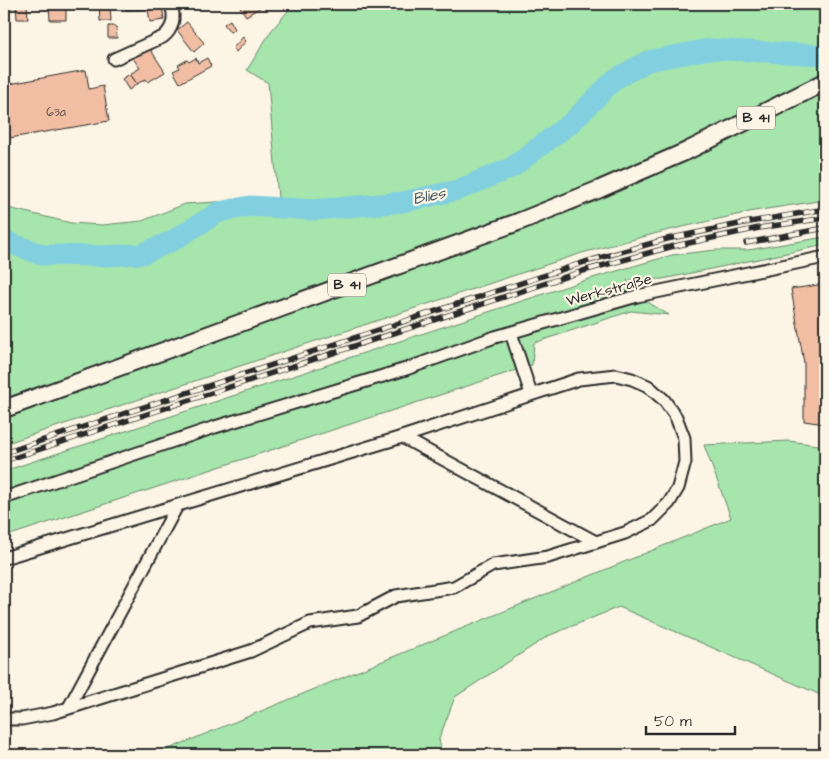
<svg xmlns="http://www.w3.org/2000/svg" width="829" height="759" viewBox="0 0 829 759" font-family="'Architects Daughter',sans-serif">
<rect width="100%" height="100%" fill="#fcf5e5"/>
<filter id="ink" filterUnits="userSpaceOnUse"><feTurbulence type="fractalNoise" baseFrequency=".02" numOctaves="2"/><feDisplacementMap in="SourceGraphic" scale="10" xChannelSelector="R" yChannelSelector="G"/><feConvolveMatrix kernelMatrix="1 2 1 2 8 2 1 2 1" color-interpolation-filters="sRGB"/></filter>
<g filter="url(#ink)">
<g fill="#a6e5ac" stroke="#68886c">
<polygon points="294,4 825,4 825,200 754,211 665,231 582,253 4,444 4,207 71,223 102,225 142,221 185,204 278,198 268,83 247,70 271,31"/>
<polygon points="825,237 825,245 663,279 627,280 638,296 669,315 631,311 534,343 532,365 4,537 4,471 589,279 672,255 716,250 748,250"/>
<polygon points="789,441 825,446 825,696 823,696 619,607 548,636 455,697 439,739 442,755 154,755 731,518 704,445"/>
</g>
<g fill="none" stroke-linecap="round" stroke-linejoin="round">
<polyline stroke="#82cfe0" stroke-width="21" points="4,241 43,255 104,256 142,254 172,241 219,212 250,206 314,210 403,202 458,190 511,168 571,123 615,79 648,61 709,49 825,55"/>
</g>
<g fill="#f2bea3" stroke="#2b2b2b">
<polygon points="4,4 7,4 8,16 4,16"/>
<polygon points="7,4 16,4 16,7 7,8"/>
<polygon points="16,4 27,4 28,19 17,19"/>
<polygon points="39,4 66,4 66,20 50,20 49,5 39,6"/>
<polygon points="99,4 110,4 111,21 100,21"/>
<polygon points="125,4 162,4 164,20 150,22 148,9 126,10"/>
<polygon points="238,4 259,4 261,7 246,16"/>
<polygon points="230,20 235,29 230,32 224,24"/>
<polygon points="187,22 204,43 194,52 177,30"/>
<polygon points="108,26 116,26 117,38 108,38"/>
<polygon points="243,37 246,41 236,52 233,48"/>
<polygon points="149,47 165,72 148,82 146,79 137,84 130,74 140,68 132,57"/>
<polygon points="196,58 198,63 207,58 211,66 180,83 173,71 180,68 178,65 187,60 189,62"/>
<polygon points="86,70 89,89 103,86 109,121 10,138 4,103 4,85"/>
<polygon points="130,74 137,84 129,90 122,79"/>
<polygon points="4,126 6,126 9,138 4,139"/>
<polygon points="825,284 825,424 804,421 804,363 791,289"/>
</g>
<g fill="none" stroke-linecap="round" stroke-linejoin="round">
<g stroke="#2b2b2b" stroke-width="15">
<g id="minor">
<path d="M114,59L163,37C174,28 175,17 171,4"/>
<polyline points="511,333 531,394"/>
<polyline points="402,437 596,542"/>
<polyline points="4,498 215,427 406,369 495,337 637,296 825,257"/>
<polyline points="4,558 402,437 579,379 616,375 632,379 648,386 664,400 676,417 684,438 685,462 678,488 669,503 652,520 625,533 548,557 493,565 454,587 396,596 358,616 310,623 251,651 53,713 22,719 4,719"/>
<polyline points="69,707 177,506"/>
</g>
</g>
<g stroke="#2b2b2b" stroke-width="20">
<polyline id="highway" points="4,409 518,222 600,189 687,151 825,82"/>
</g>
<use href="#minor" stroke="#fcf5e5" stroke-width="11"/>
<use href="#highway" stroke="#fcf5e5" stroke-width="16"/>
<g stroke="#2b2b2b" stroke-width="5.5">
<g id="rail">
<polyline points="746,243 825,228"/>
<polyline points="4,453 585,262 667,239 744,223 825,209"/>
<polyline points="4,461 583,271 670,247 759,228 825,218"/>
</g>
</g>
<use href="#rail" stroke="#fcf5e5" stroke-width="4" stroke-dasharray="11" stroke-linecap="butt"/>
</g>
</g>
<g text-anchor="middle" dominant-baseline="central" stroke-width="4.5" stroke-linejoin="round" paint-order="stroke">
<g font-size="12" fill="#5d5049">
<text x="56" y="112">63a</text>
</g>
<g fill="#fcf5e5" stroke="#6a6863" stroke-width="1">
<rect x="737" y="106.5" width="38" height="23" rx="4"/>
<rect x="328" y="273.5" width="38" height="23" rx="4"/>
</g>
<g font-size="14" font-weight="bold" fill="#2b2b2b">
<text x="756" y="118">B 41</text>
<text x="347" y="285">B 41</text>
</g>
<g font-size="15" fill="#2b2b2b" stroke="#fcf5e5">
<text transform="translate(609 290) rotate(-15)">Werkstraße</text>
</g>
<g font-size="16" font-style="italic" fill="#455c61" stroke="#fcf5e5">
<text transform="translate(429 196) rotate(-12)">Blies</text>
</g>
</g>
<rect width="829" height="759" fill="none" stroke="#fcf5e5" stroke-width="20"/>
<rect x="10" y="10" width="809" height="739" fill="none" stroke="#2b2b2b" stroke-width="2" filter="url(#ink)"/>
<path d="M646 726v8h89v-8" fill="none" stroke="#2b2b2b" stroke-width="2.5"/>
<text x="654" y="726" font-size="15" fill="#2b2b2b" stroke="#fcf5e5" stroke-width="4" paint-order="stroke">50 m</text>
</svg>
